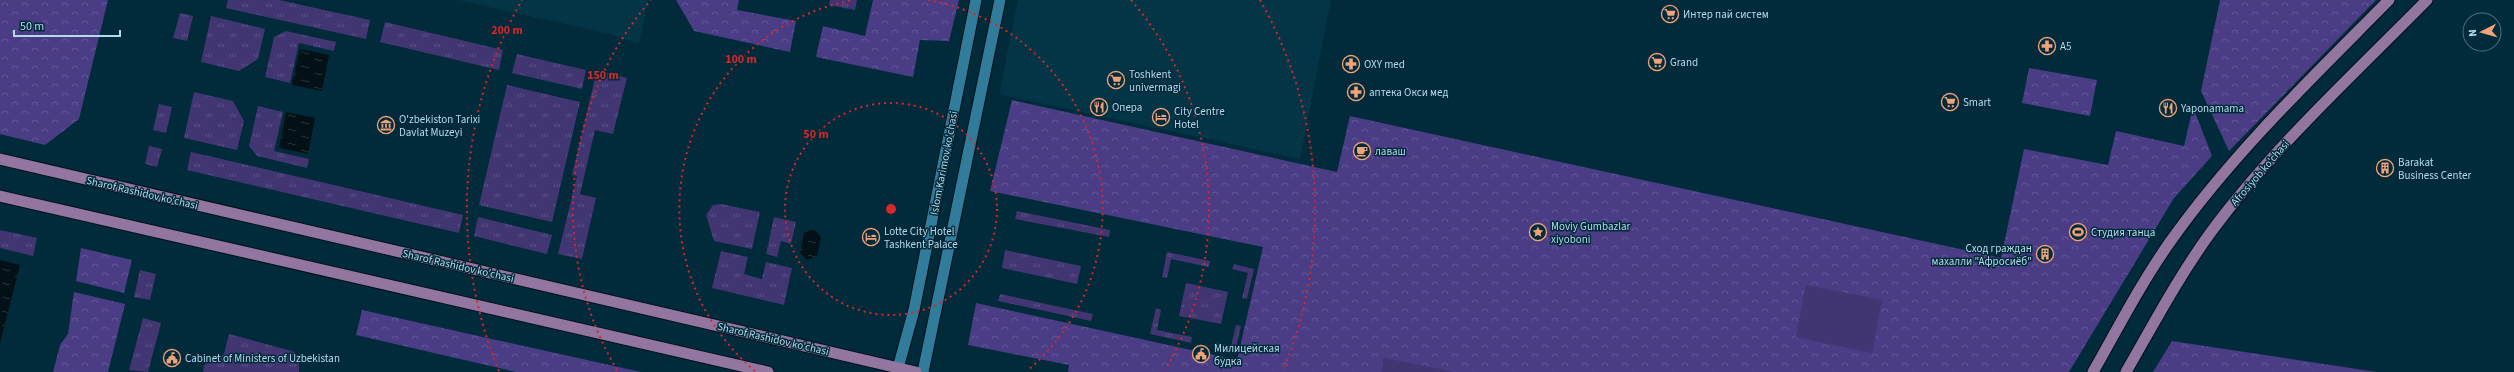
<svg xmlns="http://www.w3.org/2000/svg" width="2514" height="372" viewBox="0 0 2514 372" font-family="'Source Sans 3',sans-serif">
<defs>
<pattern id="grass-tufts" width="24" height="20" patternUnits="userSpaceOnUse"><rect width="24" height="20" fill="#413572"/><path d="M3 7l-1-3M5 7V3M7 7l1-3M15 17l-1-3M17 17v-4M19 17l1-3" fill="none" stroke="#5a5286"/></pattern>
<pattern id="forest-crowns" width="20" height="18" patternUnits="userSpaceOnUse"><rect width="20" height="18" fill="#4a3c85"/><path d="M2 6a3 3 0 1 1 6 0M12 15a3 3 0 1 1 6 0" fill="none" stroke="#625896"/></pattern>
<pattern id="water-ripples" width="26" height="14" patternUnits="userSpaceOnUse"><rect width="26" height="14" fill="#031016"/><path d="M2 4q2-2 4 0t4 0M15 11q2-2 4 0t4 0" fill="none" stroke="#263238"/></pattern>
</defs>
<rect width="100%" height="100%" fill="#012a3a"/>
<g fill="#043547">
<polygon points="458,0 648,0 639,44 610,34"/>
<polygon points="1018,0 1331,0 1300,159 999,94"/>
</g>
<g fill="url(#grass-tufts)">
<polygon points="228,0 279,0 370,20 366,39 226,8"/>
<polygon points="830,0 857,0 855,10 829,5"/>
<polygon points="180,13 193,16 187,41 173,38"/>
<polygon points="211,16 265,29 258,59 239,71 201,62"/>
<polygon points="385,22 503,50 499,70 380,42"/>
<polygon points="286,31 336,42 334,51 299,43 290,83 265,77 274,37"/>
<polygon points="517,54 586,70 582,89 512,73"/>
<polygon points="597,70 627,78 613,134 595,130 580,194 596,198 582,259 558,254 577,176 572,175"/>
<polygon points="507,85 580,102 552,222 479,205"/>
<polygon points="194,92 233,101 244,121 237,150 184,138"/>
<polygon points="159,104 172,107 166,133 153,130"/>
<polygon points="258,106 283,112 274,151 309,159 307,168 257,156 249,146"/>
<polygon points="149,146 162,149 157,167 145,164"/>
<polygon points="191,152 463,215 459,233 187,170"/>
<polygon points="721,204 760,212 752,249 714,241 706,215 713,205"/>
<polygon points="1017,211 1110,230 1109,237 1015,219"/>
<polygon points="478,217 552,235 547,254 474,236"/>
<polygon points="774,217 796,222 791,244 781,241 777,257 766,254"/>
<polygon points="0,230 37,238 33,256 0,248"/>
<polygon points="1005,250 1081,266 1077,284 1002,268"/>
<polygon points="721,251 748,257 744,274 762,279 766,262 792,268 784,305 712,288"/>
<polygon points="1167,252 1210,261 1209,267 1171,259 1167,278 1162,277"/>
<polygon points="1234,264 1254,269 1247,299 1242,298 1248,273 1232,269"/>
<polygon points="140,270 156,274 150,300 134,297"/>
<polygon points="1186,283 1228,292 1221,324 1179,316"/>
<polygon points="1000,294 1093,314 1091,321 998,301"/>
<polygon points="1156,308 1161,310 1157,330 1192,337 1191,343 1150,334"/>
<polygon points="143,318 161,323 148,372 129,370"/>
<polygon points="1236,325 1241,326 1235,352 1214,347 1215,342 1231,346"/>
<polygon points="229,334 295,352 299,359 299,372 203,372 204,365 224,354"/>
</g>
<g fill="url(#forest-crowns)">
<polygon points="0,0 108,0 79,119 45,145 0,134"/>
<polygon points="676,0 739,0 737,10 796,21 790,52 694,31"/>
<polygon points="873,0 959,0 949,41 920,40 913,77 816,57 823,26 865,36"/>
<polygon points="2220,0 2376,0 2229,151 2201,91"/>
<polygon points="2029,68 2097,80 2090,116 2022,103"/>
<polygon points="1012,100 1337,172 1350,116 2001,258 2024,149 2108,165 2116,131 2184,146 2193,107 2212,156 2174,198 2069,372 1068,372 1069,365 968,345 976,303 1237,360 1263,247 990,191"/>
<polygon points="81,248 132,260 124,293 76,281"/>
<polygon points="74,292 125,304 108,372 53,372 60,345 68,334"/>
<polygon points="362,310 641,372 516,372 356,335"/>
<polygon points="2172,341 2377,372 2153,372"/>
</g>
<g fill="#413572">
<polygon points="1806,285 1882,300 1872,353 1796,337"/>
<polygon points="1384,358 1454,372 1381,372"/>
</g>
<g fill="url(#water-ripples)">
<polygon points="300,49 329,55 322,91 292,85"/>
<polygon points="286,112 315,118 308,154 279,148"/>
<polygon points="811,230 816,231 821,237 817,256 807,260 800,253 804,233"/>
<polygon points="0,260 20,265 0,343"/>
</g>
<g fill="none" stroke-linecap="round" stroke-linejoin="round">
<g stroke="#00121b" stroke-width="13">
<g id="secondary">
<polyline points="898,368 914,310 976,0"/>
<polyline points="923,372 1000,0"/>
</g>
</g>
<g stroke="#00121b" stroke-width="13">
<g id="primary">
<polyline points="0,159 916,372"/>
<polyline points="0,196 768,372"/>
<path d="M2093,372C2118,328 2141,283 2170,242C2233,153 2313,77 2389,0"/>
<path d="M2126,372C2153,325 2179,276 2211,232C2274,147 2353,75 2427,0"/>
</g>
</g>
<use href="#secondary" stroke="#327c9b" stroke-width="11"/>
<use href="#primary" stroke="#9376a0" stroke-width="11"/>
</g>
<g fill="none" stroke="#d62828" stroke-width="2" stroke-dasharray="2 4">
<circle cx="891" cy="209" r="106"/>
<path d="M755 371A212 212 0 0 1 854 0M928 0A212 212 0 0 1 1027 371"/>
<path d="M617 370A318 318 0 0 1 651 0M1131 0A318 318 0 0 1 1165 370"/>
<path d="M499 371A424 424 0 0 1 522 0M1260 0A424 424 0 0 1 1283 371"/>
</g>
<defs>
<g id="supermarket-ring" transform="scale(0.9)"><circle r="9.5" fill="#012a3a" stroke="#f0a278" stroke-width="1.5"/><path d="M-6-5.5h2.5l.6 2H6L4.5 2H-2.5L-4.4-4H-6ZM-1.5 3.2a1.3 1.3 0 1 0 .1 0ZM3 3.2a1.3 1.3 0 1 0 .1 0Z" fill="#f0a278"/></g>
<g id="pharmacy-ring" transform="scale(0.9)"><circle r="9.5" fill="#012a3a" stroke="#f0a278" stroke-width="1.5"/><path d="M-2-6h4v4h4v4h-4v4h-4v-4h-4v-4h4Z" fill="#f0a278"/></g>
<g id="restaurant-ring" transform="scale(0.9)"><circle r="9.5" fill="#012a3a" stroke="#f0a278" stroke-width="1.5"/><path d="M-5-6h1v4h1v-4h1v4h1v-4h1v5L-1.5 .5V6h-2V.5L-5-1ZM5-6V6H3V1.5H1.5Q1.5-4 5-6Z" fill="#f0a278"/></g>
<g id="hotel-ring" transform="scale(0.9)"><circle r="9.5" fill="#012a3a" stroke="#f0a278" stroke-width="1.5"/><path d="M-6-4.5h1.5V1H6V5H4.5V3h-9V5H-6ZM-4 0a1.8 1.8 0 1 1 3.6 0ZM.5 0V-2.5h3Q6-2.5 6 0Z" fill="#f0a278"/></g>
<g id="museum-ring" transform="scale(0.9)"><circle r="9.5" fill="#012a3a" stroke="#f0a278" stroke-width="1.5"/><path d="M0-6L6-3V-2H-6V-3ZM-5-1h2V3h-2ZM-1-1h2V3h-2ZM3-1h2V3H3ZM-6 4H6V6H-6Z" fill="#f0a278"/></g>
<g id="cafe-ring" transform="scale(0.9)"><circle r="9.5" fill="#012a3a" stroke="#f0a278" stroke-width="1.5"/><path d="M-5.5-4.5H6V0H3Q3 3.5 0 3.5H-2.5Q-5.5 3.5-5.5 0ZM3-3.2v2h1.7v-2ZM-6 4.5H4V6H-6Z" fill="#f0a278"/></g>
<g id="building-ring" transform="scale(0.9)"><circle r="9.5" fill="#012a3a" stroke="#f0a278" stroke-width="1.5"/><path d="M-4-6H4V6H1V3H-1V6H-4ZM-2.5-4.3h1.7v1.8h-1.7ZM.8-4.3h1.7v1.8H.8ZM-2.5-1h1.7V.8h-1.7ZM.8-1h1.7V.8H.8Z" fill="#f0a278"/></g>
<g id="sight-ring" transform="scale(0.9)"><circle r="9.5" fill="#012a3a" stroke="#f0a278" stroke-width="1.5"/><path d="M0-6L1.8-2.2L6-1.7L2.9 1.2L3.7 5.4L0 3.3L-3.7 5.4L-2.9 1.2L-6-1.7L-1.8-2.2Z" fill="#f0a278"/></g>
<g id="stadium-ring" transform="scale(0.9)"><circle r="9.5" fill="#012a3a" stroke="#f0a278" stroke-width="1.5"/><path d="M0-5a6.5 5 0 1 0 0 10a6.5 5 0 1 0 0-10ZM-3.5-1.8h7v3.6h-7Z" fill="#f0a278"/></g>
<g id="civic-ring" transform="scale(0.9)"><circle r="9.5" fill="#012a3a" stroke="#f0a278" stroke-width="1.5"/><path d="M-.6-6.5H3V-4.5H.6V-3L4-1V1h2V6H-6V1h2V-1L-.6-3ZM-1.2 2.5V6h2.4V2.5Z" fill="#f0a278"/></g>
</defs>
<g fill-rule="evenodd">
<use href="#supermarket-ring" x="1670" y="14"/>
<use href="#pharmacy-ring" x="2047" y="46"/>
<use href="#supermarket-ring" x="1657" y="62"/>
<use href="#pharmacy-ring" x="1351" y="64"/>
<use href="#supermarket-ring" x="1116" y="80"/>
<use href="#pharmacy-ring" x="1356" y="92"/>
<use href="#supermarket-ring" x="1950" y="102"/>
<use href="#restaurant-ring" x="1099" y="107"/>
<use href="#restaurant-ring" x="2168" y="108"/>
<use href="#hotel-ring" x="1161" y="117"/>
<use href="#museum-ring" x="386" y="125"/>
<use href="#cafe-ring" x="1362" y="151"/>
<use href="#building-ring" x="2385" y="168"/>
<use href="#sight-ring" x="1538" y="232"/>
<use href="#stadium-ring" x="2078" y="232"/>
<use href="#hotel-ring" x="871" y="237"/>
<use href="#building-ring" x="2045" y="254"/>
<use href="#civic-ring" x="1201" y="354"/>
<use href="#civic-ring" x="172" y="358"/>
</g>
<g text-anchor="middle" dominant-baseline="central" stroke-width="3" stroke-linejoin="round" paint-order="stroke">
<g font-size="11" fill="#b7daeb" stroke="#012a3a" text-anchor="start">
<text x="1683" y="14">Интер пай систем</text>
<text x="2060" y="46">A5</text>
<text x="1670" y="62">Grand</text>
<text x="1364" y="64">OXY med</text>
<text x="1129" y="74">Toshkent<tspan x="1129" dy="13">univermagi</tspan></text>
<text x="1369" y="92">аптека Окси мед</text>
<text x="1963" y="102">Smart</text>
<text x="1112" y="107">Опера</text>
<text x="2181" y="108">Yaponamama</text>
<text x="1174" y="111">City Centre<tspan x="1174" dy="13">Hotel</tspan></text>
<text x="399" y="119">O'zbekiston Tarixi<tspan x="399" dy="13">Davlat Muzeyi</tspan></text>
<text x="1375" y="151">лаваш</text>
<text x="2398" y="162">Barakat<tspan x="2398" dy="13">Business Center</tspan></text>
<text x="1551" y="226">Moviy Gumbazlar<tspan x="1551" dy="13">xiyoboni</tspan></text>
<text x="884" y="231">Lotte City Hotel<tspan x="884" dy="13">Tashkent Palace</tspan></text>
<text x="2091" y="232">Студия танца</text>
<text x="2032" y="248" text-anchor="end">Сход граждан<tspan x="2032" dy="13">махалли "Афросиёб"</tspan></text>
<text x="1214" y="348">Милицейская<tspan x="1214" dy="13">будка</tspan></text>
<text x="185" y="358">Cabinet of Ministers of Uzbekistan</text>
</g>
<g font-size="11" fill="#b7daeb" stroke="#012a3a">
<text transform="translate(944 163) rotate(-79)">Islom Karimov ko'chasi</text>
<text transform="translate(2260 173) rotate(-49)">Afrosiyob ko'chasi</text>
<text transform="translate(142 193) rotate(13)">Sharof Rashidov ko'chasi</text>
<text transform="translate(458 266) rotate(13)">Sharof Rashidov ko'chasi</text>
<text transform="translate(773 339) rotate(13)">Sharof Rashidov ko'chasi</text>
</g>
</g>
<circle cx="891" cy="209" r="6" fill="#d62828" stroke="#012a3a" stroke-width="2"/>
<g font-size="12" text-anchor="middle" font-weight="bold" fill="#d62828" stroke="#012a3a" stroke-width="3" stroke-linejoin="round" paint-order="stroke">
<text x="507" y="34">200 m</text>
<text x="741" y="63">100 m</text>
<text x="603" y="79">150 m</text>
<text x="816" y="138">50 m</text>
</g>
<g transform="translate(2482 32) rotate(264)"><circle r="19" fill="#012a3a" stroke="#4a7081"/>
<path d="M0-3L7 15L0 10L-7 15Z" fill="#f0a278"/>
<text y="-6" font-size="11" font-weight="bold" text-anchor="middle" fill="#b7daeb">N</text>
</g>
<path d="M14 30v6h106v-6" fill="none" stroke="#b7daeb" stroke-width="2"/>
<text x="20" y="30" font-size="12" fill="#b7daeb" stroke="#012a3a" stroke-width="3" paint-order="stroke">50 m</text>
</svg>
